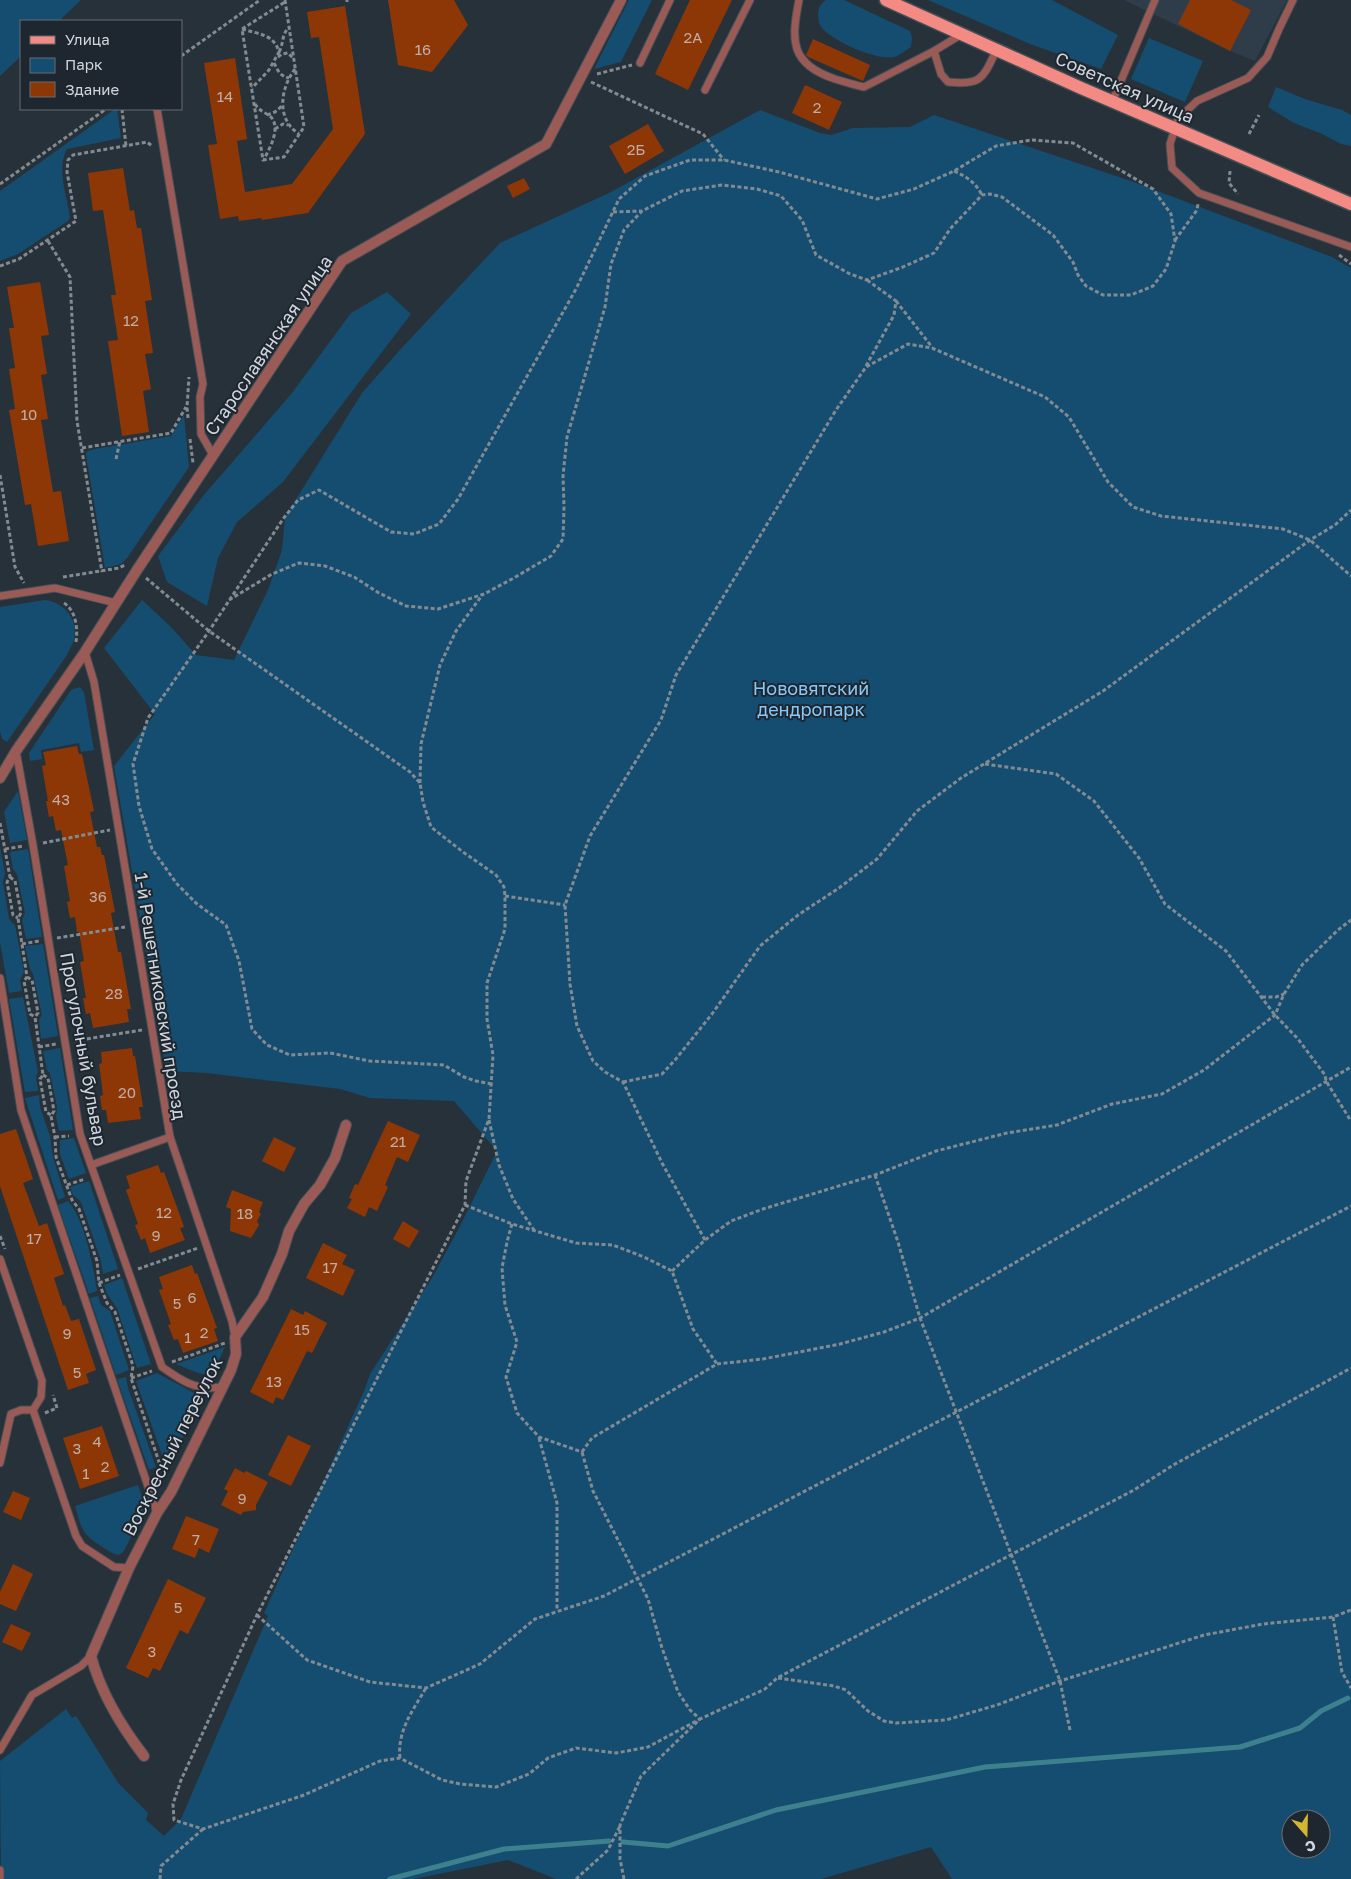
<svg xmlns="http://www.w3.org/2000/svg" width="1351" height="1879" viewBox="0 0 1351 1879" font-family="'Golos Text',sans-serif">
<rect width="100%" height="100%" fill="#273139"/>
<polygon fill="#2e3d49" points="1124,0 1287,0 1255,61 1230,51"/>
<g fill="#154d70" fill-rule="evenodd">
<polygon points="0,0 81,0 59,21 21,21 21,56 0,76"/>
<polygon points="629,0 652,0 621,62 594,69"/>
<path d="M826,0H844L910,31L912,38L911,47C906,50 899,56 894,57C876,61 833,41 822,28C818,23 818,18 818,13C819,7 821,3 826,0Z"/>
<polygon points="928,0 1052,0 1118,35 1101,69 1030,44"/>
<polygon points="1149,38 1203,61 1185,102 1131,79"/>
<polygon points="1276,87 1305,99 1342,110 1351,115 1351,146 1341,144 1320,133 1294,123 1268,107"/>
<path d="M115,109H117L121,138L67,149C56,168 67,196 70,217L68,221L18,254L0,261V191Z"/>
<path d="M760,110L820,133L831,135L853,128L910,127L934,115L1131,181L1332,257L1351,268V1879H952L931,1847L821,1879H556L508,1860L414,1879H1L0,1761L66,1709L72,1718L76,1716L119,1784L148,1813L146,1820L164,1836L181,1819L268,1616L264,1613L364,1391L370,1374L432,1278L461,1224L497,1151L454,1101L370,1098L340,1089L207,1073L166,1071L114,766L155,714L104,648L142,600L171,627L196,655L234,660L268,590L282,550L285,517L362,393L398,352L500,243L609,193ZM1291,1819H1321V1849H1291Z"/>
<polygon points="387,292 411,314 283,482 237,522 218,558 207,606 167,582 158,556 203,496 292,393 351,313"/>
<polygon points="184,415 189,467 127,558 121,564 105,568 86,455 87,451 95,449 171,436"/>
<path d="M45,600C64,602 79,620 74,640C72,645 69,650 67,655L7,742L2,739L0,731V607Z"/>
<polygon points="80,687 84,692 94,750 81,752 79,743 41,750 42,759 30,761 29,753 71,690"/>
<polygon points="18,791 27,840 10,843 4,812"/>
<polygon points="0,847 5,873 3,882 9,919 15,925 24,972 20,980 22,991 9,993 0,942"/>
<polygon points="28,849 42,937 26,939 22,920 25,913 17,874 13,869 10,852"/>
<polygon points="43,944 58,1036 41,1039 39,1020 42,1015 33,974 30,969 25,946"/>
<polygon points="23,997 38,1072 36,1077 38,1091 25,1092 9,999"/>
<polygon points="60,1048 73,1130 59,1131 56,1117 57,1107 50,1073 47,1070 43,1051"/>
<polygon points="39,1095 40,1107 50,1136 53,1157 65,1197 58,1200 25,1098"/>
<polygon points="74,1138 86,1173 69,1179 60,1154 60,1140"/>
<polygon points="89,1181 118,1269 103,1274 101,1261 81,1202 73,1195 70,1187"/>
<path d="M68,1201C85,1220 93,1266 97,1291L89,1294L58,1205Z"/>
<polygon points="122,1278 151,1364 137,1368 117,1308 107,1294 104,1285"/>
<polygon points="98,1296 101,1305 110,1311 129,1370 116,1375 90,1298"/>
<path d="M225,1347C208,1382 211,1378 176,1364Z"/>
<polygon points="157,1373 196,1394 199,1404 167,1469 136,1381"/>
<polygon points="126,1377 128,1388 156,1467 149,1470 117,1379"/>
<path d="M138,1485L144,1502V1511L124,1551L119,1555C112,1554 107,1550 101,1546C80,1533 82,1528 75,1506Z"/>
</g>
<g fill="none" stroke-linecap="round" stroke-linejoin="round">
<g stroke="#3e818e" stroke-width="5">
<polyline points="623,1842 668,1846 776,1810 985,1767 1240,1747 1300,1728 1321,1711 1348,1698"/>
<polyline points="390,1879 504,1849 609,1841"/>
</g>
</g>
<g fill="#8e3706">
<polygon points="388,0 454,0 468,25 432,72 398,65"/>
<polygon points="690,0 732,0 688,90 655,74"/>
<polygon points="1190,0 1231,0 1251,10 1230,51 1178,24"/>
<polygon points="345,6 365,134 308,213 262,220 261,218 239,221 238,216 220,219 208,145 217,144 204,63 235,58 247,139 237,141 245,192 292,184 333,129 319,37 311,38 307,12"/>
<polygon points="813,39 870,65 863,81 808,57 806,55"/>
<polygon points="805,85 842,102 829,130 792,113"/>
<polygon points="648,124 664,151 625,174 609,146"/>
<polygon points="123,168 130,211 134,210 137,228 141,228 152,300 145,301 153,353 145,354 151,389 143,391 149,432 122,436 108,341 118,340 111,295 116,295 103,210 93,211 88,173"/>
<polygon points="524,178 530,189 513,198 507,186"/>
<polygon points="40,282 49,335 41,336 47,374 41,375 48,419 41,420 53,492 61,491 69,541 38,546 31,504 25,505 9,410 15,409 9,369 15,368 9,328 14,328 7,287"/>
<polygon points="77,746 79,754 82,754 94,811 90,812 97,847 100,847 102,855 104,855 115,912 111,913 118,952 121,952 131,1009 127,1009 129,1022 93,1028 90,1013 86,1014 83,998 86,998 80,962 84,961 79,932 77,932 75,917 70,918 67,902 70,901 64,866 68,865 61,830 56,831 53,816 49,817 46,801 48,801 42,766 46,765 43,752"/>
<polygon points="132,1048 133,1056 135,1056 143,1107 139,1107 141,1119 108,1123 106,1110 102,1110 100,1096 103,1095 99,1064 102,1063 101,1052"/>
<polygon points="388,1121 420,1135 408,1162 397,1157 385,1185 388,1187 377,1211 369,1207 365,1217 347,1208 352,1199 349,1198 355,1184 358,1185"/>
<polygon points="16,1129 33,1179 23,1183 39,1226 47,1223 64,1274 54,1278 63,1306 65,1305 71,1321 79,1319 96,1370 86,1374 89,1383 68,1390 0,1186 0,1134"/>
<polygon points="274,1137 296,1148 284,1172 262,1161"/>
<polygon points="158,1165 161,1173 164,1172 181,1218 184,1227 180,1228 185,1240 150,1253 145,1238 141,1240 135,1225 138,1224 126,1190 130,1188 126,1176"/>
<polygon points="232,1190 263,1202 259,1212 261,1214 257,1221 259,1225 251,1238 230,1231 231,1209 226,1207"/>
<polygon points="403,1221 419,1231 409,1248 393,1239"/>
<polygon points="323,1243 347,1255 342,1264 355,1270 343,1296 306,1278"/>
<polygon points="192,1265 195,1274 197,1273 217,1328 214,1329 218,1341 183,1353 178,1339 174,1340 168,1325 171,1324 159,1290 163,1289 159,1277"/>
<polygon points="291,1309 303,1315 305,1311 327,1323 312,1353 307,1351 283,1400 276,1397 273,1404 250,1392"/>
<polygon points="102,1426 119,1476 80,1489 63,1438"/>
<polygon points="288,1435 311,1446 291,1486 268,1475"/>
<polygon points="235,1468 244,1473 246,1471 268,1482 256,1505 256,1510 243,1512 241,1515 221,1505 228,1491 224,1489"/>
<polygon points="13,1491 30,1498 21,1520 3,1512"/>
<polygon points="186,1516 219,1529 209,1553 199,1548 195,1558 172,1549"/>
<polygon points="13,1564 33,1574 16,1611 0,1604 0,1592"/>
<polygon points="168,1579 206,1598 188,1634 180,1630 160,1671 153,1668 148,1678 126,1668"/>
<polygon points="11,1624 31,1633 22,1651 2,1642"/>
</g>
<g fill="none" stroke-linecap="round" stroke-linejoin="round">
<g stroke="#454f56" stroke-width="9">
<g id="service">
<path d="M799,0C791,41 790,64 835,79C845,82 854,85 864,87L934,51L962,34"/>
<polyline points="1293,0 1279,29 1267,57 1248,78 1197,101 1178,119 1170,144 1172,168 1199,193 1351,247"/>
<path d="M934,51L941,74L948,82C983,86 983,77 997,49"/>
<polyline points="640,63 670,0"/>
<polyline points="705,90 750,0"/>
<polyline points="1112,102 1155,0"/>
<polyline points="157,109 203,384 200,397 201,434 213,455"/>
<polyline points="0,596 55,588 116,603"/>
<polyline points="85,652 94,682 170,1137 232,1321 235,1337"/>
<path d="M16,751L33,845L80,1134L162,1367C182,1381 196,1391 221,1387"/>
<polyline points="0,978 21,1110 157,1513"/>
<polyline points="91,1165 170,1137"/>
<polyline points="0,1259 42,1381 41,1397 33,1410 76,1536 82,1546 114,1567 129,1568"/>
<polyline points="0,1463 11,1414 21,1410 33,1410"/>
<polyline points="0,1750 32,1695 81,1666 91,1656"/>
<polyline points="0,1870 0,1879"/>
</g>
</g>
<g stroke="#454f56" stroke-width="12">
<g id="minor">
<polyline points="0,778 16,751 85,652 137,570 342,261 546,144 621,0"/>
<path d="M144,1756C121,1726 101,1694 91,1656L129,1568L157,1513L171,1492L231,1370L236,1354L235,1337L263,1297L282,1254L289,1231L304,1204L320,1185L335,1158L346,1125"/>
</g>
</g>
<g stroke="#454f56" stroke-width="15">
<polyline id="primary" points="886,0 1081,88 1351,204"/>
</g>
<g stroke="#838b92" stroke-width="3" stroke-dasharray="4 2.5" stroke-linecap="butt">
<polyline points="285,0 304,127 284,157 263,160 242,29 285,2"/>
<polyline points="347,0 347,2"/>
<path d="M242,29C258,34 274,34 279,52L269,70L252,88"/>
<path d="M279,52C284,43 281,37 288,28"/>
<polyline points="181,56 260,0"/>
<polyline points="278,57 282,54 288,53 293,58"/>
<path d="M274,63C278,71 280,76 289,78"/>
<path d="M295,69C280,89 276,119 299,134"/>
<polyline points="597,74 632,65"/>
<polyline points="591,82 703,134 724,160"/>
<path d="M255,104C259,111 265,112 271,117C281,128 270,148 264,159"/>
<polyline points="122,109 126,146"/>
<polyline points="267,115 275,112 283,105"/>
<polyline points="275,129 283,124 288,125"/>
<polyline points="1249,134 1259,115"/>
<path d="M954,171C967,177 975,182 982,195"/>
<polyline points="1230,171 1229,183 1238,194"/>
<polyline points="0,184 106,109"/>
<polyline points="613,212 641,211"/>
<polyline points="1175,240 1197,210 1198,204"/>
<polyline points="48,241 70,277 77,421 102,572"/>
<polyline points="1339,255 1351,264"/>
<polyline points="0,266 19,259 76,221 67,172 68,160 73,155 147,142 152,146"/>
<polyline points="896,301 932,347"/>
<polyline points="866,366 894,315 896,301 867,280"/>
<polyline points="188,418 187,407 189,377"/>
<polyline points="190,439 193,463"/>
<polyline points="82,448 171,433 186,407"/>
<polyline points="116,459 120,441"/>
<polyline points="0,475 15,567 24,583"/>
<polyline points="63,577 119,568 125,565"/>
<polyline points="146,578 209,631 410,772 420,783 423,802 431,827 463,852 496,875 504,887 505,896 505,929 487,983 487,1019 493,1055 489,1119 466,1181 465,1205 257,1615 181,1780 173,1804 174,1820 203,1829 304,1795 380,1761 400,1758 442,1780 460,1784 496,1787 529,1774 548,1758 576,1748 616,1753 648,1747 700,1719 690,1710 678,1692 662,1648 648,1599 593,1491 582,1452"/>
<polyline points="229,600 272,574 299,563 325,566 354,577 379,593 406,606 438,609 484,594 512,579 551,556 563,539 564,507 563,476 567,437 605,307 611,264 624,230 642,211 682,191 722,185 757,189 781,196 802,220 816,255 850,274 867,280 903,267 934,253 950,229 982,195 990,194 1002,197 1053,235 1073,262 1078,275 1086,286 1103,295 1131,295 1153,286 1166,269 1175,241 1171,214 1153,189 1073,143 1031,140 996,146 954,171 914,189 877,199 779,172 724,160 690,160 645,176 619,199 576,289 458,499 439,524 414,534 391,532 319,490 298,500 283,519 209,631 148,718 133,764 139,806 152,849 177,884 197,904 226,925 239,961 252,1029 267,1045 290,1055 330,1053 370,1061 444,1065 464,1077 476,1081 492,1084"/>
<path d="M64,603C76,611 78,628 76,642"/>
<polyline points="985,764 1056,774 1094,801 1139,858 1165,904 1226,951 1275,1015 1298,1039 1325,1075 1326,1081 1351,1121"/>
<polyline points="420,783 421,744 440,665 456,631 483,594"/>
<polyline points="0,823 10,877 7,882 13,915 18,918"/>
<polyline points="43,843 110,830"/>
<polyline points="5,849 24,846"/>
<polyline points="10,877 15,881 21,913 18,918 27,977 24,981 30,1014 35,1017"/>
<polyline points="505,896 565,905"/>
<polyline points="57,938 125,927"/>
<polyline points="22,944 39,941"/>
<polyline points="27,977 32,980 38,1013 35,1017 43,1075 40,1079 46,1112 51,1115"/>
<polyline points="1262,997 1276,997 1284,994"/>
<polyline points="74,1041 142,1030"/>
<polyline points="39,1047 56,1044"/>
<polyline points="43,1075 48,1078 54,1111 51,1116 55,1137 56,1157 72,1200 79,1209 97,1261 99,1283 107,1303 115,1312 133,1366 131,1378 160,1465"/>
<polyline points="623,1082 662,1074 675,1060 712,1014 760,946 798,915 839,888 877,859 917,811 961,778 1103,691 1310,540 1335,525 1351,510"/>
<polyline points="489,1120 499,1165 513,1199 534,1230"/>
<polyline points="55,1137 69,1136"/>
<polyline points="875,1175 898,1242 920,1318 1060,1681 1070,1730"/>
<polyline points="67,1185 85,1179"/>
<polyline points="465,1205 512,1224 576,1243 613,1245 644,1257 672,1271 693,1329 717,1364"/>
<polyline points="512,1224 507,1242 502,1268 505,1305 517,1342 506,1377 517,1413 539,1437 582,1452"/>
<polyline points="0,1236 5,1249"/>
<polyline points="705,1240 662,1163 623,1082 605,1072 593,1061 577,1026 570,984 565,905 590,836 661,720 676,675 836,410 866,367 908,344 932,348 1045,397 1069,417 1108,482 1133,507 1161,516 1283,529 1310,540 1351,576"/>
<polyline points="138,1269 198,1248"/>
<polyline points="672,1271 705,1240 731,1221 763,1209 875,1175 936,1151 1007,1133 1057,1125 1112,1104 1162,1094 1204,1070 1275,1015 1284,994 1302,965 1338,930 1351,920"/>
<polyline points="99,1283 120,1275"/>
<polyline points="172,1362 225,1343"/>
<polyline points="131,1378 152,1371"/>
<polyline points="45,1413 57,1408 53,1395"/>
<polyline points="539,1438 557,1503 557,1611"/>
<polyline points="582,1452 592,1438 717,1364 763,1359 840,1344 884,1332 920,1318 1351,1067"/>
<polyline points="257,1615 307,1660 370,1682 426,1688 480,1664 535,1619 604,1596 1351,1206"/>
<polyline points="1333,1617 1342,1672 1351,1688"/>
<polyline points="778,1678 834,1686 846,1690 868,1711 884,1721 896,1723 946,1720 997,1705 1060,1681 1204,1635 1263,1624 1333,1617 1351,1610"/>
<path d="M400,1758C397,1731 413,1710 426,1688"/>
<polyline points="160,1879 161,1866 203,1829"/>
<polyline points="576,1879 608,1850 620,1826"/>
<polyline points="624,1879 620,1859 620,1825 641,1776 700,1719 765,1689 777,1678 1134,1490 1175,1464 1351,1368"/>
</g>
<use href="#service" stroke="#9a5a56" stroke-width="7"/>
<use href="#minor" stroke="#9a5a56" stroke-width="10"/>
<use href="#primary" stroke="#f38a84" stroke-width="12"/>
</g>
<g text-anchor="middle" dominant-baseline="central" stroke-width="4" stroke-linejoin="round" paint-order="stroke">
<g font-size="15" fill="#c0aea6">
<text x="693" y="37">2А</text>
<text x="423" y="49">16</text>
<text x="225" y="96">14</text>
<text x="817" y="107">2</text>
<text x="636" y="149">2Б</text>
<text x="131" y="320">12</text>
<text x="29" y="414">10</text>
<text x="61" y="799">43</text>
<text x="98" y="896">36</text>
<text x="114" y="993">28</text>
<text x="127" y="1092">20</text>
<text x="398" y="1141">21</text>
<text x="164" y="1212">12</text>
<text x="245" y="1213">18</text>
<text x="156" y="1235">9</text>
<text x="34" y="1238">17</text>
<text x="330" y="1267">17</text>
<text x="192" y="1297">6</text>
<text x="177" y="1303">5</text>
<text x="302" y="1329">15</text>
<text x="204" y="1332">2</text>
<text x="67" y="1333">9</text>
<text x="188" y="1337">1</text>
<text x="77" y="1372">5</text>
<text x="274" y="1381">13</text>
<text x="97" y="1441">4</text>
<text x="77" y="1448">3</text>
<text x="105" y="1466">2</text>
<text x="86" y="1473">1</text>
<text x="242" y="1498">9</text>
<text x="196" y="1539">7</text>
<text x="178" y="1607">5</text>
<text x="152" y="1651">3</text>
</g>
<g font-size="18" fill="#d0d6dc" stroke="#1e272f">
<text transform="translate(1125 87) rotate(24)">Советская улица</text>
<text transform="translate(268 345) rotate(-56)">Старославянская улица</text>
<text transform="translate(161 996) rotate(81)">1-й Решетниковский проезд</text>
<text transform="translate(84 1049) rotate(80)">Прогулочный бульвар</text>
<text transform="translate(172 1446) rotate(-63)">Воскресный переулок</text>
</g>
<g font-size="18" fill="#87c8f9" stroke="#1e272f">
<text x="811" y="688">Нововятский<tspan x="811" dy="21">дендропарк</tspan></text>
</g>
</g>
<rect x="20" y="20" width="162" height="90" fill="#1e272f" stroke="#656d74"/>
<rect x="30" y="36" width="25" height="8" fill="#f38a84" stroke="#656d74"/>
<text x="65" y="45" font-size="15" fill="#d0d6dc">Улица</text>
<rect x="30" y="58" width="25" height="15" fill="#154d70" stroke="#656d74"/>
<text x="65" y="70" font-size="15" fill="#d0d6dc">Парк</text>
<rect x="30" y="82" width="25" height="15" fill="#8e3706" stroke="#656d74"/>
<text x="65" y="95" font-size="15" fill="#d0d6dc">Здание</text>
<g transform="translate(1306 1834) rotate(160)"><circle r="24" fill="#1e272f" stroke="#656d74"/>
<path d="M0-4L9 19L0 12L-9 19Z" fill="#d4b635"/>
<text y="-8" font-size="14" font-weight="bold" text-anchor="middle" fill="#d0d6dc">С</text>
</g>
</svg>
